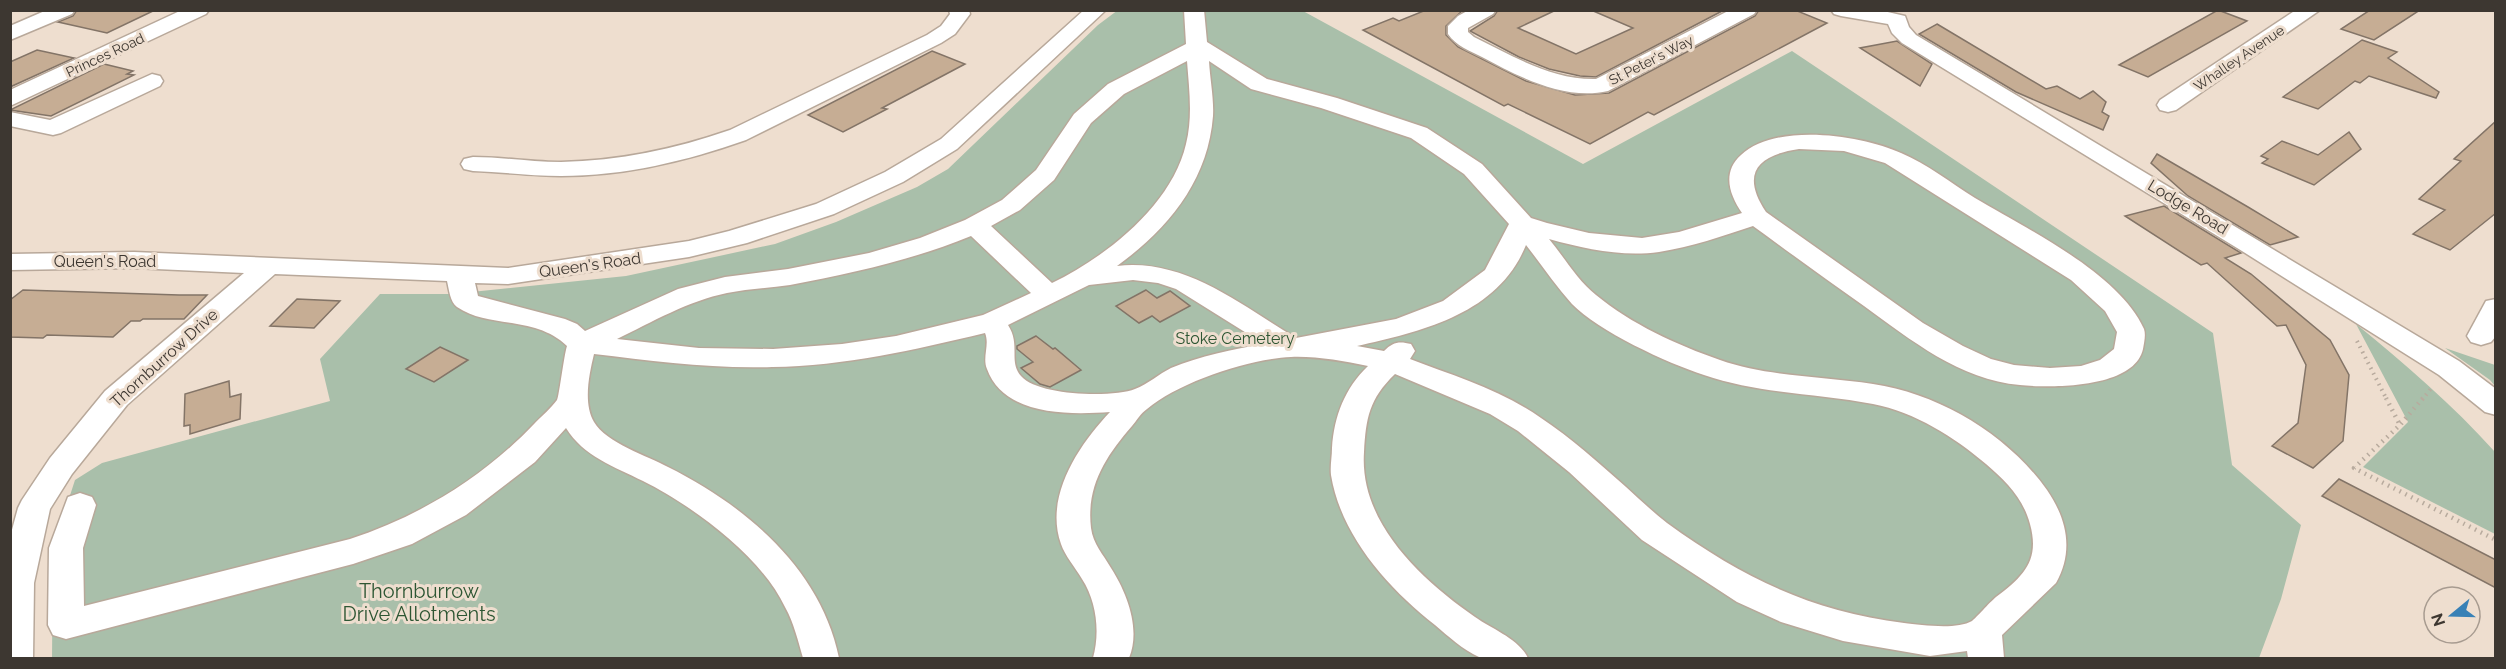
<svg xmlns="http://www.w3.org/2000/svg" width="2506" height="669" viewBox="0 0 2506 669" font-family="Raleway,sans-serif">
<rect width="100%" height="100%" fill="#eedecf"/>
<g fill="#a9bfaa">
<polygon points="1118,10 1303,11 1583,164 1792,51 2213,333 2232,465 2301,525 2281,599 2259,658 52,658 53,548 75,480 102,463 330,401 320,359 380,294 452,294 626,276 775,244 836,222 917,187 948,169 1098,25"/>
<path d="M2356,324C2405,364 2453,405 2495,452V534L2363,467L2408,422Z"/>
<polygon points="2445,348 2495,365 2495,386 2490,380"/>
</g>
<g fill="#c6ad94" stroke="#837467" stroke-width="1.5">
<polygon points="77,10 155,10 107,33 58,22 73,16"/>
<polygon points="1426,10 1463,10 1446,26 1446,35 1458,47 1526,81 1575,95 1609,93 1755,16 1759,10 1795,10 1827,23 1654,115 1648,112 1590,144 1508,104 1504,106 1363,30 1393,18 1399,21"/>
<polygon points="1498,10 1556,10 1518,28 1576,54 1633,28 1591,10 1724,10 1596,77 1580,76 1549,69 1519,57 1470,31 1494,16"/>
<polygon points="2218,10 2247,21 2148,77 2119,65"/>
<polygon points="2370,10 2420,10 2374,40 2341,29"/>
<polygon points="1937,24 2046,89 2057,86 2080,99 2093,91 2106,102 2102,112 2109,116 2103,130 2016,92 1919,34"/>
<polygon points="2362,40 2397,52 2388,58 2439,92 2436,98 2369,76 2360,83 2355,81 2318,109 2283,97"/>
<polygon points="1897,41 1932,64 1920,86 1860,48"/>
<polygon points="37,50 74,58 10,87 10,62"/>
<polygon points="932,51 965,64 882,108 887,109 843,132 808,115"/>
<polygon points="104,64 133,71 127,74 134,75 51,116 10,110"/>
<polygon points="2496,121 2496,213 2450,250 2413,234 2445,210 2419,199 2461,161 2454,159"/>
<polygon points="2349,132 2361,149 2314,185 2262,163 2268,159 2261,156 2282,141 2318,155"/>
<polygon points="2157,154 2248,207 2298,237 2270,245 2188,196 2151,163"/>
<polygon points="2164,206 2241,253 2225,258 2251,274 2330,340 2349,375 2343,441 2313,468 2272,446 2298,423 2306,365 2286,325 2277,326 2207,263 2201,265 2125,216"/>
<polygon points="23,290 179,295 207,295 184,319 143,319 140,321 131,321 113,337 47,335 43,338 10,337 10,300"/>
<polygon points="1146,290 1157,298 1170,291 1190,306 1160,322 1152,316 1139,323 1116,306"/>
<polygon points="297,299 340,301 314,328 270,326"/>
<polygon points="1036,336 1053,349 1055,348 1081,370 1050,387 1040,384 1021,368 1033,362 1017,349 1017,346"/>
<polygon points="440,347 468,360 434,382 406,369"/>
<polygon points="229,381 230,397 241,394 240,419 190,434 190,425 184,426 185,394"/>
<polygon points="2339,479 2496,560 2496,588 2322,496"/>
</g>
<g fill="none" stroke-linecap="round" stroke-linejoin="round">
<g stroke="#b8a89a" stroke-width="3">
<g id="minor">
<polygon points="47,10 75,10 72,14 10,40 10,26"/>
<polygon points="182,10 209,10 206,14 10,106 10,90"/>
<path d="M949,10H969L970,14L955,34L941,43L746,140C687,161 624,176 561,176C532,176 502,172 473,171L464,169L461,164L464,159L473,157C502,157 532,162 561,162C619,161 675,149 730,130L927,35L941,26L950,14Z"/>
<path d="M1084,10H1106L957,149L903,182L834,214L747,243L689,257L508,284L475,283L478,296L565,319L577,324L585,331L678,289L725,277L788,269L869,253L920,238L965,220L1002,200L1036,170L1074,114L1108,84L1186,44L1184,10H1204L1207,42L1267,79L1337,98L1427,128L1482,164L1531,218L1547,223L1589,233L1642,238L1679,232L1742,213C1729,194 1722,172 1741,155C1776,122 1862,135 1901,153C1927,164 1951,183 1975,198C2027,229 2119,273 2144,329C2146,335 2144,343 2143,349C2134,389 2050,388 2020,385C1960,380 1911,340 1864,306C1827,280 1790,253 1753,226C1723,236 1691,247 1659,252C1622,257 1585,249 1549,239C1564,257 1578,281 1596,295C1631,324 1677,345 1720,360C1768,377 1823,376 1873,384C1940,394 2008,435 2047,490C2067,519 2074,551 2056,583L2002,635L2004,658H1968L1967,651L1930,656L1843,641L1781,622L1737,602L1642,540L1569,472L1518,431L1490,414L1395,374C1369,399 1366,418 1364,452C1359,523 1422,580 1475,617C1492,629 1519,639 1528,658C1518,659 1488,661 1479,657C1463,650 1448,636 1435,625C1388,588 1341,536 1331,475C1330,466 1332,457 1332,448C1334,416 1345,388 1368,366C1343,361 1316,356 1291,357C1249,359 1179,382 1147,409C1141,413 1137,420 1132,426C1106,456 1086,486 1091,528C1093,544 1103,554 1111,568C1127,593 1141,629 1129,658H1093C1100,633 1097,602 1082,579C1075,567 1065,556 1061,544C1044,496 1079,445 1110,412C1069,415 1004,416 987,369C982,357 990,345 985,333C914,350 845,366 772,367C712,369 653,361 594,354C589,375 583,403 594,422C606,443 648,456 668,467C746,506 821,569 839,658H803C798,641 794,623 785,607C761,556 693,506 643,481C615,467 583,456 566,428L535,462L466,515L412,544L353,564L66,639L53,635L48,625L49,548L68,497L80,493L92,497L96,505L83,548L84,606L350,539C420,516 484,477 535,423C542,416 551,408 557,400C559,397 564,355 567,346C535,315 489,329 457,307C450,302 449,289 447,281L275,274L127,405L72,474L50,509L34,583L33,658H10V537L18,508L22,500L50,458L105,391L244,273L134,268L10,270V254L134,252L508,268L689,241L729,231L816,204L885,172L941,139ZM1187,61C1189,88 1193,116 1186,144C1172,205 1106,257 1052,283L991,226L1020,210L1054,180L1091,123L1124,94ZM1209,61L1251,89L1321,108L1411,138L1464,174L1509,224L1485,270L1443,301L1396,319L1296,338C1241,305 1185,258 1117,266C1168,229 1208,181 1213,116C1214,99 1210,79 1209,61ZM1799,149L1844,151L1885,163L2071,280L2105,311L2117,332L2114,349L2100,360L2081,366L2050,368L2014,365L1991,359L1963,346L1923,323L1766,212C1740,173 1758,155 1799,149ZM971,236L1031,293L983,315L896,336L842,344L773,349L699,348L617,339C652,322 688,301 727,293C747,289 769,288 790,285C852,273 913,260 971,236ZM1526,245C1541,264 1555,285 1572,304C1598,331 1667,363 1704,375C1759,394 1817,393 1873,404C1915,412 1954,437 1986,464C2006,481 2023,498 2030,524C2040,560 2024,576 1996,597C1989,603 1976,618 1972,621C1957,630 1921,625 1904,623C1811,611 1743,578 1667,523C1653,512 1639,499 1626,487C1599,463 1571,438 1541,418C1502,390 1454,376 1410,359L1415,351L1411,344C1399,341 1393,342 1384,351L1357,346C1423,331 1498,314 1526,245ZM1133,280L1158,283L1176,289L1264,344C1233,349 1200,356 1171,368C1159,374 1148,384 1135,389C1113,398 1038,396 1021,376C1008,361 1021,345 1008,325L1089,285Z"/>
<path d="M1469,10H1496L1493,14L1468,28V32L1474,37C1513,56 1551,80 1596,79L1730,10H1757L1754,14L1608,91C1565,101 1519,77 1482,57C1470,51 1456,46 1448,34V26L1458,16Z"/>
<polygon points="1831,10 1879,10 1905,16 1909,27 1916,35 2459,361 2496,389 2496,415 2485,412 2439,375 2242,251 1902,43 1892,33 1888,24 1841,16 1834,14"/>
<polygon points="2296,10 2320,10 2176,110 2168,112 2160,110 2157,105 2160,100"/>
<polygon points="152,74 160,76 163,81 160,86 61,133 53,135 10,126 10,112 50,120"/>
<polygon points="2496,299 2496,336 2491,342 2481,345 2471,342 2467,336 2486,301"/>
</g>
</g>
<g stroke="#b8ab9e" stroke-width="4" stroke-dasharray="1.5 4.5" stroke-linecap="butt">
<polyline points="2357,341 2387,400"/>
<polyline points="2422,400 2433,386"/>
</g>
<g stroke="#b8ab9e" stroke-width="4.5" stroke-dasharray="1.5 5" stroke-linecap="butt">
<polyline points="2386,398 2400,425"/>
<polyline points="2423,398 2400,425 2354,468 2496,540"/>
</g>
<use href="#minor" fill="#fff" fill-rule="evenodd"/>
</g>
<g text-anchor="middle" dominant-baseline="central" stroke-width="6" stroke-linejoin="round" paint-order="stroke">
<g font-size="14" fill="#3d3731" stroke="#eedecf">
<text transform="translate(105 55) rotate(-25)">Princes Road</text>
<text transform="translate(2239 58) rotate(-34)">Whalley Avenue</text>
<text transform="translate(1651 60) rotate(-27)">St Peter's Way</text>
</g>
<g font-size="16" fill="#3d3731" stroke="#eedecf">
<text transform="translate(2188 207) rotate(31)">Lodge Road</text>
<text x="105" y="261">Queen's Road</text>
<text transform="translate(590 265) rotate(-8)">Queen's Road</text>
<text transform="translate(164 358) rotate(-42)">Thornburrow Drive</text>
</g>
<g font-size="16" fill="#2d5633" stroke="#eedecf">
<text x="1235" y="338">Stoke Cemetery</text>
</g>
<g font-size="20" fill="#2d5633" stroke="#eedecf">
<text x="419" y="591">Thornburrow<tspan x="419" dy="23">Drive Allotments</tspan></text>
</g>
</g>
<rect width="2506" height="669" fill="none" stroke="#3d3731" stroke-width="24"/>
<g transform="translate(2452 615) rotate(251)"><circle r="28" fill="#eedecf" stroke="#a79b90" stroke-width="1.5"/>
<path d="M0-4.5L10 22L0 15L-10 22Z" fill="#3881b6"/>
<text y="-9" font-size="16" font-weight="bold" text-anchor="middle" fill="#3d3731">N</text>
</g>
</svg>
